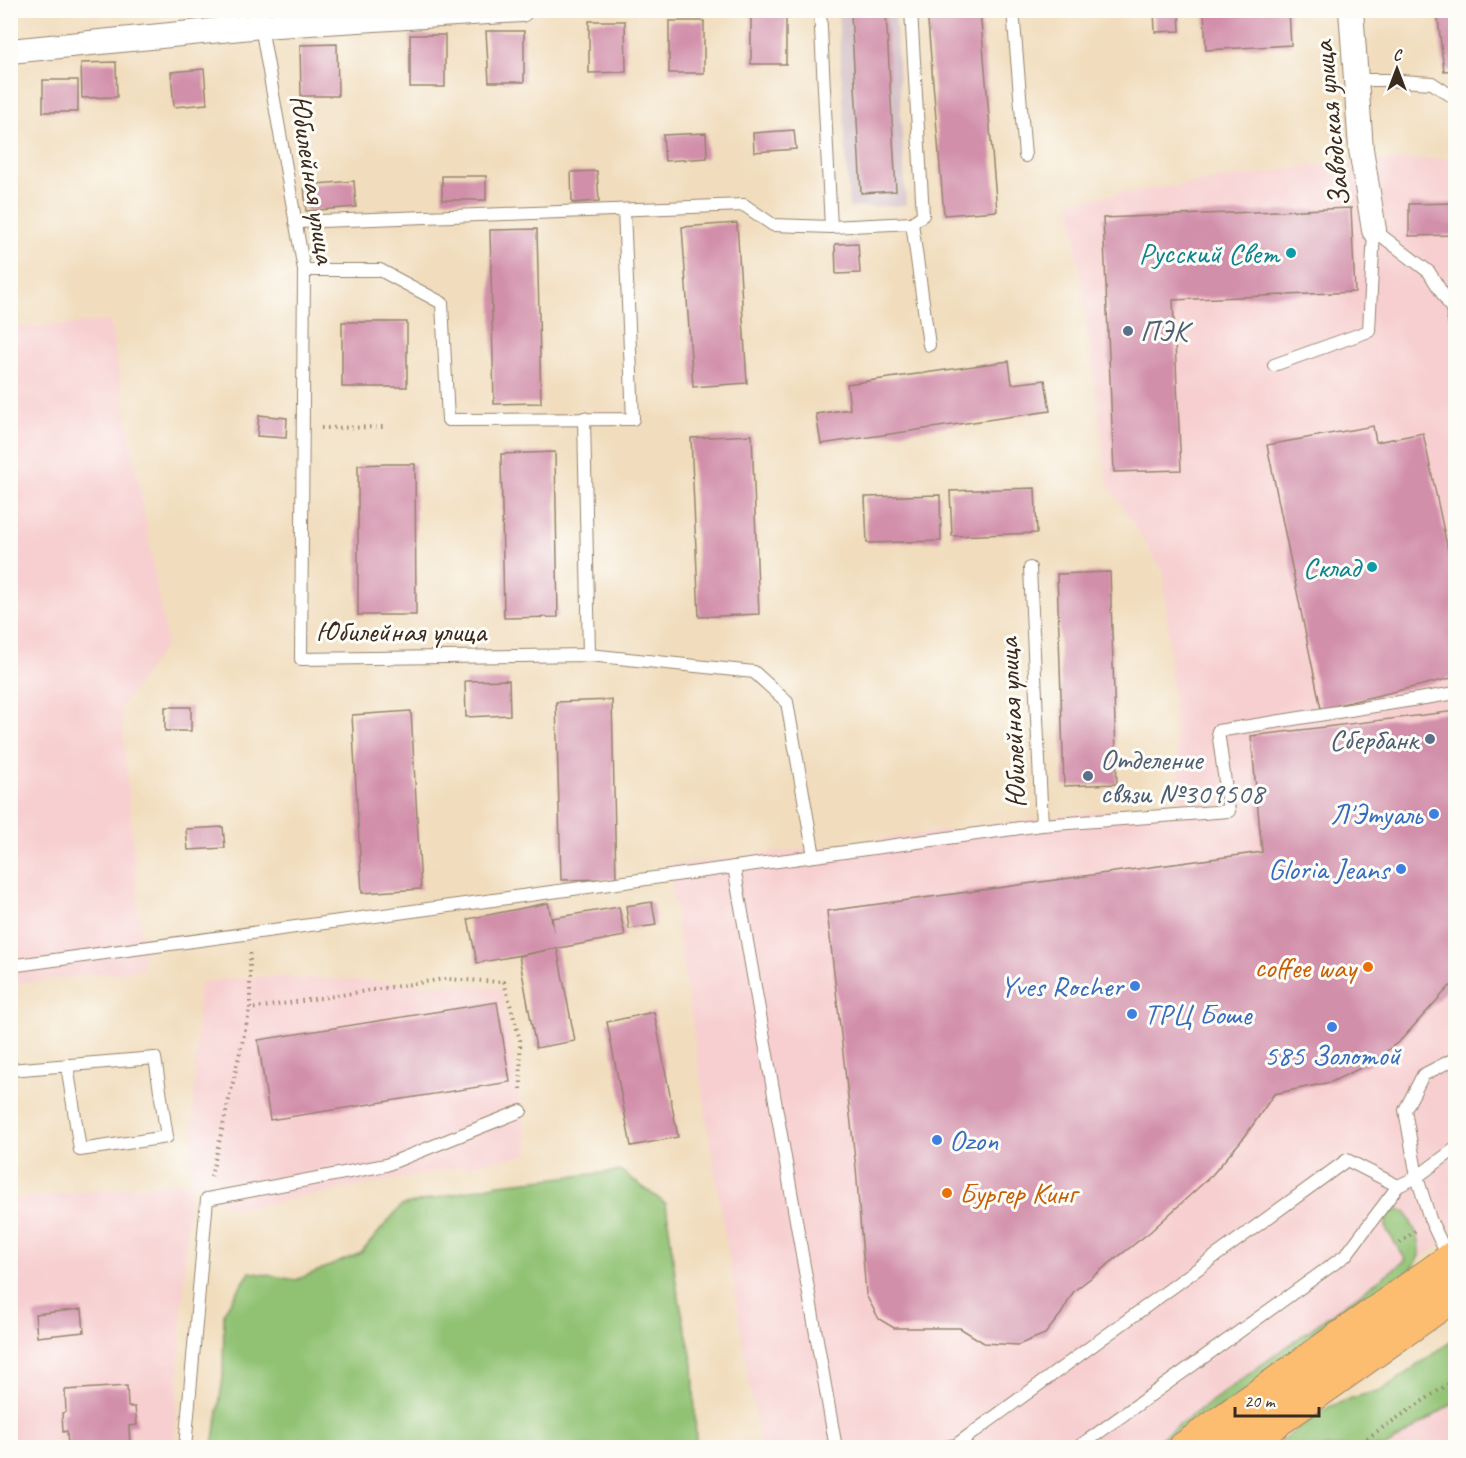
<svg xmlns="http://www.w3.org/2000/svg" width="1466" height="1458" viewBox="0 0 1466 1458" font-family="Caveat,sans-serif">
<rect width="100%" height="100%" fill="#fdfcf7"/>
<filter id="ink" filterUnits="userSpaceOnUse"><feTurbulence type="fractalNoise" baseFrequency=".0167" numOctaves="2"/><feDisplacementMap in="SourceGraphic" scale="12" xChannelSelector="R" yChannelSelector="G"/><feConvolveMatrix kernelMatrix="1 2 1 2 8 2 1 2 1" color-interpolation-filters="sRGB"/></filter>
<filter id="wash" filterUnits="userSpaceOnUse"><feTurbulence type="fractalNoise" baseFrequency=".008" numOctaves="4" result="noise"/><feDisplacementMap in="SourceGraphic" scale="24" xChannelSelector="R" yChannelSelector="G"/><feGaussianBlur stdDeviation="1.35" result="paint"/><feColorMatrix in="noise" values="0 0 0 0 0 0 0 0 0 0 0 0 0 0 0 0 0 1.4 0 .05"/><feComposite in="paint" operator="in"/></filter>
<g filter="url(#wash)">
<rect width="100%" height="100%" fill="#f1ddbd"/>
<g fill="#f7cfd0">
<polygon points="1455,158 1455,1234 1158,1447 760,1447 712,1155 668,866 1180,801 1164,573 1108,484 1070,201 1332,163"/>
<polygon points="110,321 167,643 121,707 144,969 11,984 11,328"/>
<polygon points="266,976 501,988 529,1154 235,1210 190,1182 174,1447 11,1448 11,1199 190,1181 199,982"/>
<polygon points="1455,1374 1455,1447 1353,1448"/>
</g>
<polygon fill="#d2bdc5" points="838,11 895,11 906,205 849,208"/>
<g fill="#91c273" stroke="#667648" stroke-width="1.5">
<polygon points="621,1171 666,1204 677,1289 693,1364 696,1440 689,1447 213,1447 223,1377 224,1312 250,1272 296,1280 361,1253 401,1206 499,1184"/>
<path d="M1396,1209L1406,1212C1420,1243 1429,1248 1406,1278L1165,1447L1147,1448L1406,1260L1386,1229V1217Z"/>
<polygon points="1453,1340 1456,1340 1455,1402 1386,1447 1272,1447 1329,1407 1351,1398 1382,1390"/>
</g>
<g id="blocks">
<g fill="#d28faa">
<polygon points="927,10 980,10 997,211 944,215"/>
<polygon points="1154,10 1179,10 1180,31 1155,32"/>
<polygon points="1204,10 1289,10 1291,45 1206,50"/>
<polygon points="1437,10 1456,10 1456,70 1444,71"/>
<rect x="751" y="12" width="35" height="52"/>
<polygon points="886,12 896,191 861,193 851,14"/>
<polygon points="589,21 625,21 626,72 589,73"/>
<rect x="669" y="21" width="35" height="52"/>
<polygon points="486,31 524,31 524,82 489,82"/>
<rect x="410" y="35" width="35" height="52"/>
<polygon points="337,44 338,96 301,96 300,45"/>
<polygon points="116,62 117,97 82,98 81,63"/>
<polygon points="204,69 207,104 174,107 171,72"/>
<rect x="43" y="80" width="35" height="32"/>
<polygon points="794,130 796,149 754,152 753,133"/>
<polygon points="706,133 707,158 665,161 663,135"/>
<polygon points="597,171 599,201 572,203 571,172"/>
<rect x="442" y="176" width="44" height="24"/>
<polygon points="354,181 356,207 306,211 304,185"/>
<polygon points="1456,203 1456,235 1409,236 1409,204"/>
<polygon points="1351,208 1355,292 1173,300 1181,470 1114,472 1103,218"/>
<polygon points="737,223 747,383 693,387 682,227"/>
<polygon points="537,229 541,403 494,404 490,230"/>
<polygon points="858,243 860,273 836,274 835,244"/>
<rect x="342" y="322" width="65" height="65"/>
<polygon points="1009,361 1012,384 1045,380 1050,411 821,444 816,414 850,409 847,384"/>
<polygon points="259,415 287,418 286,438 257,436"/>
<polygon points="1373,426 1376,442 1423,433 1456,588 1456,677 1321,709 1267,445"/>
<polygon points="752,435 759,614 699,617 691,438"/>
<polygon points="555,452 558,617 504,618 501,454"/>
<polygon points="386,464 415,464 416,615 358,615 358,465"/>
<polygon points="1035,488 1037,533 952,536 950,491"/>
<polygon points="940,495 941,541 867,543 865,497"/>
<polygon points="1110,572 1117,784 1064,786 1057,574"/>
<polygon points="509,680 510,715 466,717 465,681"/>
<polygon points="612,700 616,879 561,880 556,702"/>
<rect x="165" y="707" width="26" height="24"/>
<polygon points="411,711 421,889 362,893 352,715"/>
<polygon points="1456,711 1456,983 1449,987 1401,1040 1371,1063 1331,1082 1274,1094 1246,1135 1212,1175 1150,1232 1074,1291 1061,1314 1045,1334 1018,1345 984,1343 960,1328 894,1328 879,1319 866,1295 856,1168 827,911 1262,852 1251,736"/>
<polygon points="223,827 225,848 188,850 186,829"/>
<polygon points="652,902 656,925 629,929 626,906"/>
<polygon points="548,903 554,931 552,918 619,907 625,936 477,963 468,919"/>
<polygon points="557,948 575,1041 536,1048 519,956"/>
<polygon points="497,1002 510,1082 270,1120 258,1040"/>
<polygon points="654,1012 678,1137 631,1146 607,1022"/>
<polygon points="82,1309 84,1332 37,1337 35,1314"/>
<polygon points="127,1386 128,1407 135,1407 137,1425 129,1426 130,1448 68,1448 67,1431 63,1432 62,1413 66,1412 65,1390"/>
</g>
</g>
</g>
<g filter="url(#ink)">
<use href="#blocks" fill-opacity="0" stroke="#96846e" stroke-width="1.5"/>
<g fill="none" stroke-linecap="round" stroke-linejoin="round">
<g stroke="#96846e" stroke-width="14">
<g id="service">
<polyline points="820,10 831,227"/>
<polyline points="911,10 923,215 912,223"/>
<polyline points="1013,10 1025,156"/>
<polyline points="261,26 304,270 301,659 589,655 754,672 787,702 814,856"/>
<polyline points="1356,80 1385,80 1432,83 1456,99"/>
<polyline points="295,222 744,205 773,225 831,227 912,223 929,345"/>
<polyline points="304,270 380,270 442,303 448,420 633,419 624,211"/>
<polyline points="1452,309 1456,331"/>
<polyline points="1274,365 1369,331 1374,230 1429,272 1452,309 1456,309"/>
<polyline points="584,418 589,655"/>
<polyline points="1042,825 1229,811 1218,731 1456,693"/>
<polyline points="734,867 836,1448"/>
<polyline points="10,966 1042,825 1030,568"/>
<polyline points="10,1070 155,1058 167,1137 80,1150 67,1065"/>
<polyline points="1449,1259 1430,1219 1417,1177 1405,1110 1423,1075 1456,1058"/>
<polyline points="185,1448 207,1199 386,1165 521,1111"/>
<polyline points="940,1448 956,1445 1347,1160 1398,1186"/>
<polyline points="1077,1448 1346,1255 1398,1186 1417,1177 1456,1148"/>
</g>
</g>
<g stroke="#96846e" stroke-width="26">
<g id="minor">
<polyline points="1351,10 1361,149 1374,230"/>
<polyline points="10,51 261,26 521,10"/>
</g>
</g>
<g stroke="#96846e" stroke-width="35">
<g id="primary">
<polyline points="1185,1448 1456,1256"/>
<polyline points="1238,1448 1456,1293"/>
</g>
</g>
<g stroke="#96846e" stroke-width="4" stroke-dasharray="1.5 4.5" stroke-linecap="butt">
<polyline points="321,428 386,427"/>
<polyline points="250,953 250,1009 444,979 504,982 520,1040 521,1092"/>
<polyline points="211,1177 250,1009"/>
<polyline points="1400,1243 1415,1231"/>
<polyline points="1352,1448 1456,1379"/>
</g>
<use href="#service" stroke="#fff" stroke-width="12"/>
<use href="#minor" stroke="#fff" stroke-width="24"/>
<use href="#primary" stroke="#fcbd6f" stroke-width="33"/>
</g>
</g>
<g fill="#0f9aa8" stroke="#fdfcf7" stroke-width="2">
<circle cx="1291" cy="253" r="6"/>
<circle cx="1372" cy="567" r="6"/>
</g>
<g fill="#5c6f8a" stroke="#fdfcf7" stroke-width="2">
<circle cx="1128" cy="331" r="6"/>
<circle cx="1430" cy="739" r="6"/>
<circle cx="1088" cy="776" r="6"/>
</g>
<g fill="#3f7fe0" stroke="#fdfcf7" stroke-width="2">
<circle cx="1434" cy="814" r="6"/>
<circle cx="1401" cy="869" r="6"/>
<circle cx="1135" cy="986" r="6"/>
<circle cx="1132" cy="1014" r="6"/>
<circle cx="1332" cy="1027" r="6"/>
<circle cx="937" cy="1140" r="6"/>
</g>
<g fill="#e8710a" stroke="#fdfcf7" stroke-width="2">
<circle cx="1368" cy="967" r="6"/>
<circle cx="947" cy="1193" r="6"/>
</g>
<g text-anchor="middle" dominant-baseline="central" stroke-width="6" stroke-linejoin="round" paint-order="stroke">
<g font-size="30" fill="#3b2a1e" stroke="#fdfcf7">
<text transform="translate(1331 124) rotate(-96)">Заводская улица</text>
<text transform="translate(313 179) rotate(81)">Юбилейная улица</text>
<text x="401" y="631">Юбилейная улица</text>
<text transform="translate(1012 723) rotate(-93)">Юбилейная улица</text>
</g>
<g font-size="30" fill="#0d838f" stroke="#fdfcf7" text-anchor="end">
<text x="1279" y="253">Русский Свет</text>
<text x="1360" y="567">Склад</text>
</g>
<g font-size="30" fill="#4e5e75" stroke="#fdfcf7" text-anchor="start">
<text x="1140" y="331">ПЭК</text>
<text x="1418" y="739" text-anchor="end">Сбербанк</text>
<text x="1100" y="759">Отделение<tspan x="1100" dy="34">связи №309508</tspan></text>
</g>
<g font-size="30" fill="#366cbe" stroke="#fdfcf7" text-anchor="end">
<text x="1422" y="814">Л'Этуаль</text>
<text x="1389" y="869">Gloria Jeans</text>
<text x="1123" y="986">Yves Rocher</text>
<text x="1144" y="1014" text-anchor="start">ТРЦ Боше</text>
<text x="1332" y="1055" text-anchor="middle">585 Золотой</text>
<text x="949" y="1140" text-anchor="start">Ozon</text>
</g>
<g font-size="30" fill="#c56008" stroke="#fdfcf7" text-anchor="end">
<text x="1356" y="967">coffee way</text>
<text x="959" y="1193" text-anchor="start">Бургер Кинг</text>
</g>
</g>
<rect width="1466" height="1458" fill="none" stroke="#fdfcf7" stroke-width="36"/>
<g transform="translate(1397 69)" stroke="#fdfcf7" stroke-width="4.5" paint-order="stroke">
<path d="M0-4.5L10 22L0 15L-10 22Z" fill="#3b2a1e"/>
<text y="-9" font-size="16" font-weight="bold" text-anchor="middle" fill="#3b2a1e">С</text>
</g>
<path d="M1235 1407v9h84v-9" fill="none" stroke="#3b2a1e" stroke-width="3"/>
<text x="1244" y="1407" font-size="18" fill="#3b2a1e" stroke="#fdfcf7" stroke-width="4.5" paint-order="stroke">20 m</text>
</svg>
